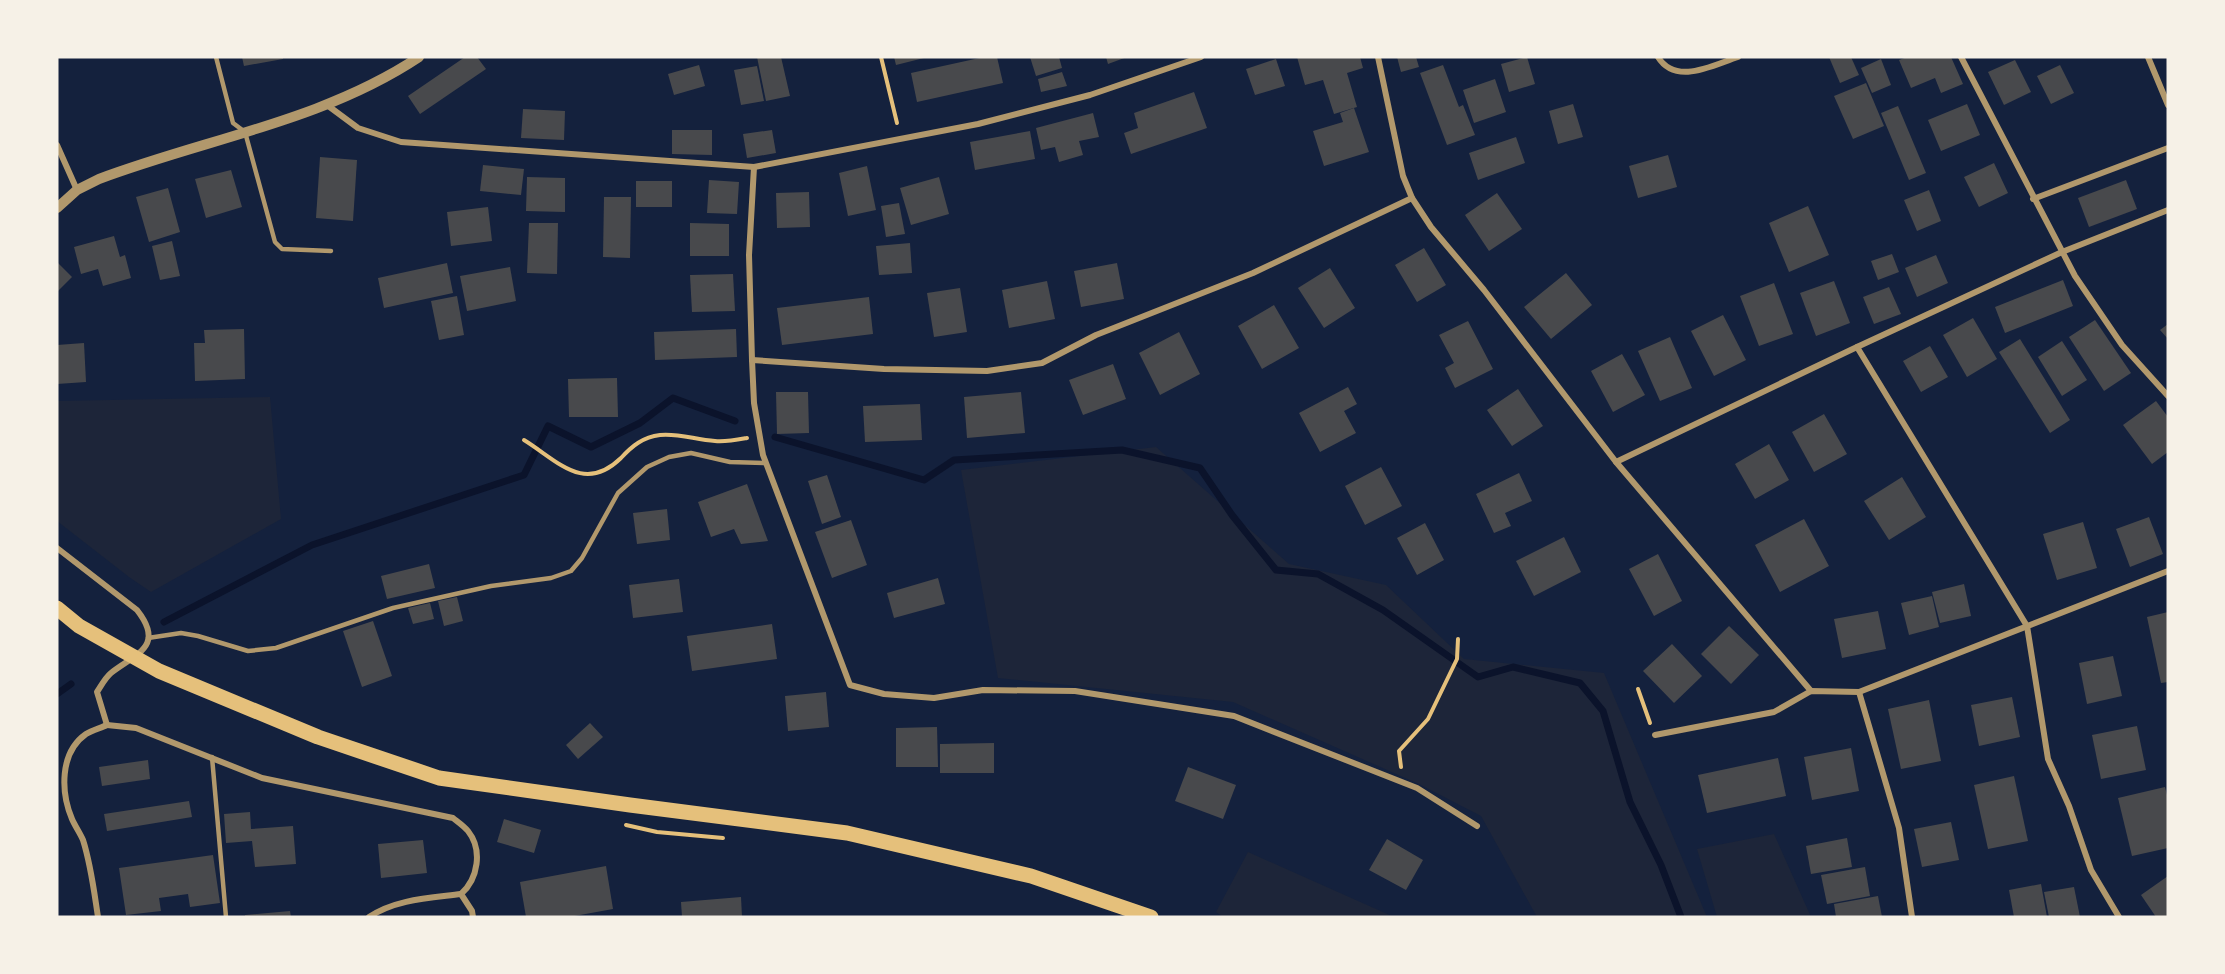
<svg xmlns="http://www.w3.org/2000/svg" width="2225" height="974" viewBox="0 0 2225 974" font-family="'DM Sans',sans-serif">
<rect width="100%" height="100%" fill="#14213d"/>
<g fill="#1d2539">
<polygon points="270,397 281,519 151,592 129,577 57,521 57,401"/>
<polygon points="1156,447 1289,564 1386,585 1464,659 1604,673 1707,917 1537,917 1481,816 1419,784 1233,702 998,678 961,470"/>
<polygon points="1774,834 1811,917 1717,917 1697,849"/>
<polygon points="1248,852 1394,917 1223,917 1216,912"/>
</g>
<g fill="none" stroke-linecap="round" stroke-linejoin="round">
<g stroke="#0b132b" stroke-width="7">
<polyline points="775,437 924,480 954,460 1122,450 1200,468 1232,515 1276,570 1318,574 1383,610 1478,677 1513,667 1580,683 1603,711 1630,802 1661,865 1681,917"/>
<polyline points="164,622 312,545 524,475 548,426 591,447 640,423 673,398 735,421"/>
<polyline points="57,694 71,684"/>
</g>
</g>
<g fill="#48494c">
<polygon points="242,57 283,57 283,59 244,66"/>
<polygon points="465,57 477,57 486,69 420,114 408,96"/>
<polygon points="757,57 781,57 790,96 766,101"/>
<polygon points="894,57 924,57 924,58 896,65"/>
<polygon points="984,57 997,57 1003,83 917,102 911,73"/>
<polygon points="1030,57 1059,57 1062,68 1036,76"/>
<polygon points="1106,57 1127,57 1108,64"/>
<polygon points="1297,57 1360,57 1363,68 1347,73 1357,107 1334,114 1323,80 1305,85"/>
<polygon points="1397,57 1416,57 1419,67 1401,72"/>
<polygon points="1527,57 1535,84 1509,92 1501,64"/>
<polygon points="1829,57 1851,57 1859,75 1840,83"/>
<polygon points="1907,57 1951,57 1963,84 1941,93 1935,78 1911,88 1899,60"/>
<polygon points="1276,59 1285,86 1255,95 1246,69"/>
<polygon points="1881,59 1891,85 1872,93 1861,68"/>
<polygon points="2015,60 2031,92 2004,105 1988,72"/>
<polygon points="699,65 705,86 674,95 668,74"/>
<polygon points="1443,65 1459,107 1463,105 1475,135 1447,145 1420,73"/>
<polygon points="2060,65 2074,93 2051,104 2037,76"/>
<polygon points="757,66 764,101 741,105 734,70"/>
<polygon points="1062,72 1067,86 1041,92 1038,79"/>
<polygon points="1495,79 1506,112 1474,123 1463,90"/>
<polygon points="1866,83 1884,126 1853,139 1834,96"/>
<polygon points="1194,92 1207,128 1131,154 1124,133 1138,128 1134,113"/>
<polygon points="1573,104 1583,137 1558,144 1549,111"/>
<polygon points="1967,104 1980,135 1941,151 1928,120"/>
<polygon points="1898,106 1926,173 1909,180 1881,113"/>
<polygon points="1354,108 1369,152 1324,166 1313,131 1343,122 1340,113"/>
<polygon points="523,109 565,111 564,140 521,138"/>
<polygon points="1093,113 1099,137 1079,141 1083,155 1059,162 1055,147 1041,150 1036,128"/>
<polygon points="672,130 712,130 712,155 672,154"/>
<polygon points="772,130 776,153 747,158 743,134"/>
<polygon points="1030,131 1035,159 975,170 970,142"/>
<polygon points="1516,137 1525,163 1478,180 1469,153"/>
<polygon points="1668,155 1677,187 1638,198 1629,166"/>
<polygon points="320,157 357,160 353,221 316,218"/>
<polygon points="1994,163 2008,193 1979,207 1964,177"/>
<polygon points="483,165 524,169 521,195 480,191"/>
<polygon points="867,166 876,210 848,216 839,173"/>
<polygon points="231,170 242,207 206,218 195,179"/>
<polygon points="527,177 565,178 565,212 526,211"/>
<polygon points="939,177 949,214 911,225 900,188"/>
<polygon points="709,180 739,182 737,214 707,213"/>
<polygon points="2126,180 2137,209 2089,227 2078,198"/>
<rect x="636" y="181" width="36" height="26"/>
<polygon points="168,188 180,232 149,242 136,197"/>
<polygon points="1929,190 1941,221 1917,231 1904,200"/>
<polygon points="809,192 810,227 777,228 776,193"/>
<polygon points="1497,193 1522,229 1489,251 1465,215"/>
<polygon points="604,197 631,197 630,258 603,257"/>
<polygon points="899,203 905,234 886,237 881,206"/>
<polygon points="1808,206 1829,255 1789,272 1769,223"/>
<polygon points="488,207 492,241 451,246 447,212"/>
<polygon points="529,223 558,223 557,274 527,273"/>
<polygon points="690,223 729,224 729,256 690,256"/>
<polygon points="114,236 120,257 125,255 131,278 103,286 98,269 81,274 74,247"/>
<polygon points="172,241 180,276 160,280 152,246"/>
<polygon points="910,243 912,273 879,275 876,246"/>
<polygon points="1424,248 1446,285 1417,302 1395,265"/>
<polygon points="1892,254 1899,272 1878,280 1871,261"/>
<polygon points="1936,255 1948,283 1917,297 1905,268"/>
<polygon points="57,262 72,277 57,292"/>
<polygon points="447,263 453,293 384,308 378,278"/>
<polygon points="1117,263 1124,299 1081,307 1074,271"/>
<polygon points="510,267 516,301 467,311 460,276"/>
<polygon points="1330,268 1355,308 1324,328 1298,288"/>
<polygon points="1566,273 1592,305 1551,339 1524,307"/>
<polygon points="733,274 735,311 692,312 690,275"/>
<polygon points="2063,280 2073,306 2005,333 1995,307"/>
<polygon points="1047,281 1055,319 1009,328 1002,290"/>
<polygon points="1834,281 1850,323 1816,336 1800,293"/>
<polygon points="1774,283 1793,334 1759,346 1740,296"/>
<polygon points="1889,287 1901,314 1874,324 1863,297"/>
<polygon points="960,288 967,332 934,337 927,293"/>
<polygon points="457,296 464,335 439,340 431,301"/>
<polygon points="869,297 873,334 782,345 777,308"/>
<polygon points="1274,305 1299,348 1262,369 1238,326"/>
<polygon points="1723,315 1746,360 1714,376 1691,331"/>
<polygon points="1973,318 1997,359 1967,377 1943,335"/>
<polygon points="2095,320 2131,373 2104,391 2069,337"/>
<polygon points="1468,321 1493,369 1455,388 1445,368 1454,363 1439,335"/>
<polygon points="2168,324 2168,339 2160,330"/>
<polygon points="244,329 245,379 195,381 194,343 205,343 204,330"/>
<polygon points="736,329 737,357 655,360 654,332"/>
<polygon points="1179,332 1200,374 1160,395 1139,353"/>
<polygon points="1670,337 1692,388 1660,401 1638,351"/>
<polygon points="2020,339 2070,420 2050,433 1999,352"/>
<polygon points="2062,341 2087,380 2062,396 2038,357"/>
<polygon points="84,343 86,382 57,384 57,345"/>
<polygon points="1930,346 1948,377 1921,392 1903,361"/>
<polygon points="1622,354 1645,395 1613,412 1591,371"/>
<polygon points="1113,364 1126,399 1083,415 1069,380"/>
<polygon points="617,378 618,417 569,417 568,379"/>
<polygon points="1348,387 1357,404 1344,411 1356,433 1320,452 1299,413"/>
<polygon points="1518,389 1543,426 1512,446 1487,410"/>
<polygon points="776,392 808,392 809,433 777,434"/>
<polygon points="1021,392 1025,433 967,438 964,397"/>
<polygon points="2156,401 2168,417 2168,452 2152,464 2123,425"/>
<polygon points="920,404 922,440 865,442 863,406"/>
<polygon points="1824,414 1847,454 1814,472 1792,432"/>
<polygon points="1769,444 1789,480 1755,499 1735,464"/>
<polygon points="1381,467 1402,506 1365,525 1345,486"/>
<polygon points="1519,473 1532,501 1505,513 1511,526 1494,533 1476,494"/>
<polygon points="827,475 841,517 822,524 808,481"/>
<polygon points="1902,477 1926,517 1889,540 1864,501"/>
<polygon points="747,484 768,541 741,544 734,529 711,537 698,502"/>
<polygon points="667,509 670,540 637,544 633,513"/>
<polygon points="2149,517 2163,554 2130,567 2116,529"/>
<polygon points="1804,519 1829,566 1780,592 1755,545"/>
<polygon points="851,520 867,565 832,578 815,532"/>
<polygon points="2083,522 2097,568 2057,580 2043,534"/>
<polygon points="1425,523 1444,560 1417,575 1397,538"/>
<polygon points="1564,537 1581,572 1534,596 1516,561"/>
<polygon points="1658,554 1682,601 1654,616 1629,569"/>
<polygon points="429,564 435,588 387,599 381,576"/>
<polygon points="938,578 945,604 894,618 887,593"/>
<polygon points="679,579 683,612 633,618 629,585"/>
<polygon points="1964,584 1971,616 1940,623 1932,592"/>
<polygon points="1932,596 1939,627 1909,635 1901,603"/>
<polygon points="457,597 463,621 444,626 438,601"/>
<polygon points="430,603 434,619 413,624 408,608"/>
<polygon points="1878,611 1886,649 1842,658 1834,619"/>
<polygon points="2168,612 2168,682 2161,683 2147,617"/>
<polygon points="373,621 392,676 362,687 343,631"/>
<polygon points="772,624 777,659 692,671 687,636"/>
<polygon points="1729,626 1759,655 1731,684 1701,654"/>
<polygon points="1672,644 1702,676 1674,703 1643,671"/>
<polygon points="2113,656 2122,696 2087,704 2079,663"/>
<polygon points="826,692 829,727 788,731 785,696"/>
<polygon points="2012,697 2020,737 1979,746 1971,705"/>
<polygon points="1929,700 1941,761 1901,769 1888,709"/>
<polygon points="590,723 603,737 578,759 566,745"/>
<polygon points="2137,726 2146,770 2101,779 2092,735"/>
<polygon points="937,727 938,767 896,767 896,728"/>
<polygon points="994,743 994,773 940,773 940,744"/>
<polygon points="1851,748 1859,791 1812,800 1804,757"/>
<polygon points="1778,758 1786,796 1707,813 1698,775"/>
<polygon points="148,760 150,779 102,786 99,767"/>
<polygon points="1188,767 1236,785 1223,819 1175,801"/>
<polygon points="2014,776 2028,841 1988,849 1974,785"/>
<polygon points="2165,787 2168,799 2168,848 2132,856 2118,798"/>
<polygon points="189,801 192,817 107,831 104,814"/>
<polygon points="250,812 251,829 293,826 296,864 255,867 252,841 226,843 224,814"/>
<polygon points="504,819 541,830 534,853 497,842"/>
<polygon points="1951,822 1959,860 1922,867 1914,829"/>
<polygon points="1847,838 1852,867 1811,874 1806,846"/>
<polygon points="1387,839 1423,860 1406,890 1369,870"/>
<polygon points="423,840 427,873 381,878 378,844"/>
<polygon points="213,855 220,903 190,907 188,894 159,898 161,911 126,915 119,868"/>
<polygon points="606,866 613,909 569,917 526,917 520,882"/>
<polygon points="1865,867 1870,896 1827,904 1821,875"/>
<polygon points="2168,876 2168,917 2156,917 2141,895"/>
<polygon points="2041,884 2047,917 2014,917 2009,890"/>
<polygon points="2074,887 2080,917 2049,917 2044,892"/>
<polygon points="1878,896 1882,917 1836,917 1834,904"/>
<polygon points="741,897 742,917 682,917 681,902"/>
<polygon points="290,911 291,917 245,917 245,915"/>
</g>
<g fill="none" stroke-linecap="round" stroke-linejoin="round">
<g stroke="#e5c07b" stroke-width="4">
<polyline points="881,57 897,123"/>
<path d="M524,440C558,461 584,494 621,458C632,446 643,437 660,435C679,433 696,440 715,441C726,442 736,440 747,438"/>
<polyline points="1638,689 1650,723"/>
<polyline points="1401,767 1399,751 1428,719 1457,659 1458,639"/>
<polyline points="626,825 657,832 723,838"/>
</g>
<g stroke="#b1986c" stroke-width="4.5">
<polyline points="216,57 233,123 245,132 275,242 282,249 331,251"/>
<polyline points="148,638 181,633 198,636 248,651 276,648 393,608 491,586 551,578 571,571 582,558 618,493 647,467 669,457 691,453 730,462 766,463"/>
<polyline points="212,757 226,917"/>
</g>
<g stroke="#b1986c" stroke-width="6">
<polyline points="1378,57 1403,176 1412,198 1431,227 1484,290 1616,462 1811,691"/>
<path d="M1658,57C1676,86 1713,65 1738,57"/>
<polyline points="1961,57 2075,276 2122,345 2168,396"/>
<polyline points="2148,57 2168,105"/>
<polyline points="327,105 358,128 401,142 754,167 978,124 1090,95 1201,57"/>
<polyline points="57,145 77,190"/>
<polyline points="754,167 749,255 752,360 754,403 763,455 850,685 884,694 934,698 983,690 1075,691 1234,716 1417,788 1477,826"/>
<polyline points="2033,199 2168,148"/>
<polyline points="1857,347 2027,626 2048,759 2069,806 2091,870 2119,917"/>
<polyline points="752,360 884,369 987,371 1042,363 1096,335 1253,273 1412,198"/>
<polyline points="1616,462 1857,347 2062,252 2168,210"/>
<path d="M57,548L137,610C166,647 135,654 111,673C105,678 101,686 97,692L107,725"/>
<polyline points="1859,692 1899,828 1912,917"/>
<path d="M107,725L136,728L262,778L453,818C458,822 464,826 468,831C483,850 478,879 461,894L472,911L473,917"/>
<polyline points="1655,735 1774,712 1811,691 1859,692 2168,571"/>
<path d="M98,917C94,891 91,865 83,840C80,833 75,826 72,819C61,793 59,753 86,734C92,730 101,728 107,725"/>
<path d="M369,917C396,899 430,898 461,894"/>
</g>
<path stroke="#b1986c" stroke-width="10" d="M57,208L77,190L99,179C205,139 323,121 419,57"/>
<polyline stroke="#e5c07b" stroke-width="15" points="57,608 79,626 159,671 318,737 439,778 630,805 847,833 1031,876 1151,917"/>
</g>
<rect width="2225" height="974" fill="none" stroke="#f6f1e7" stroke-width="117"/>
</svg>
